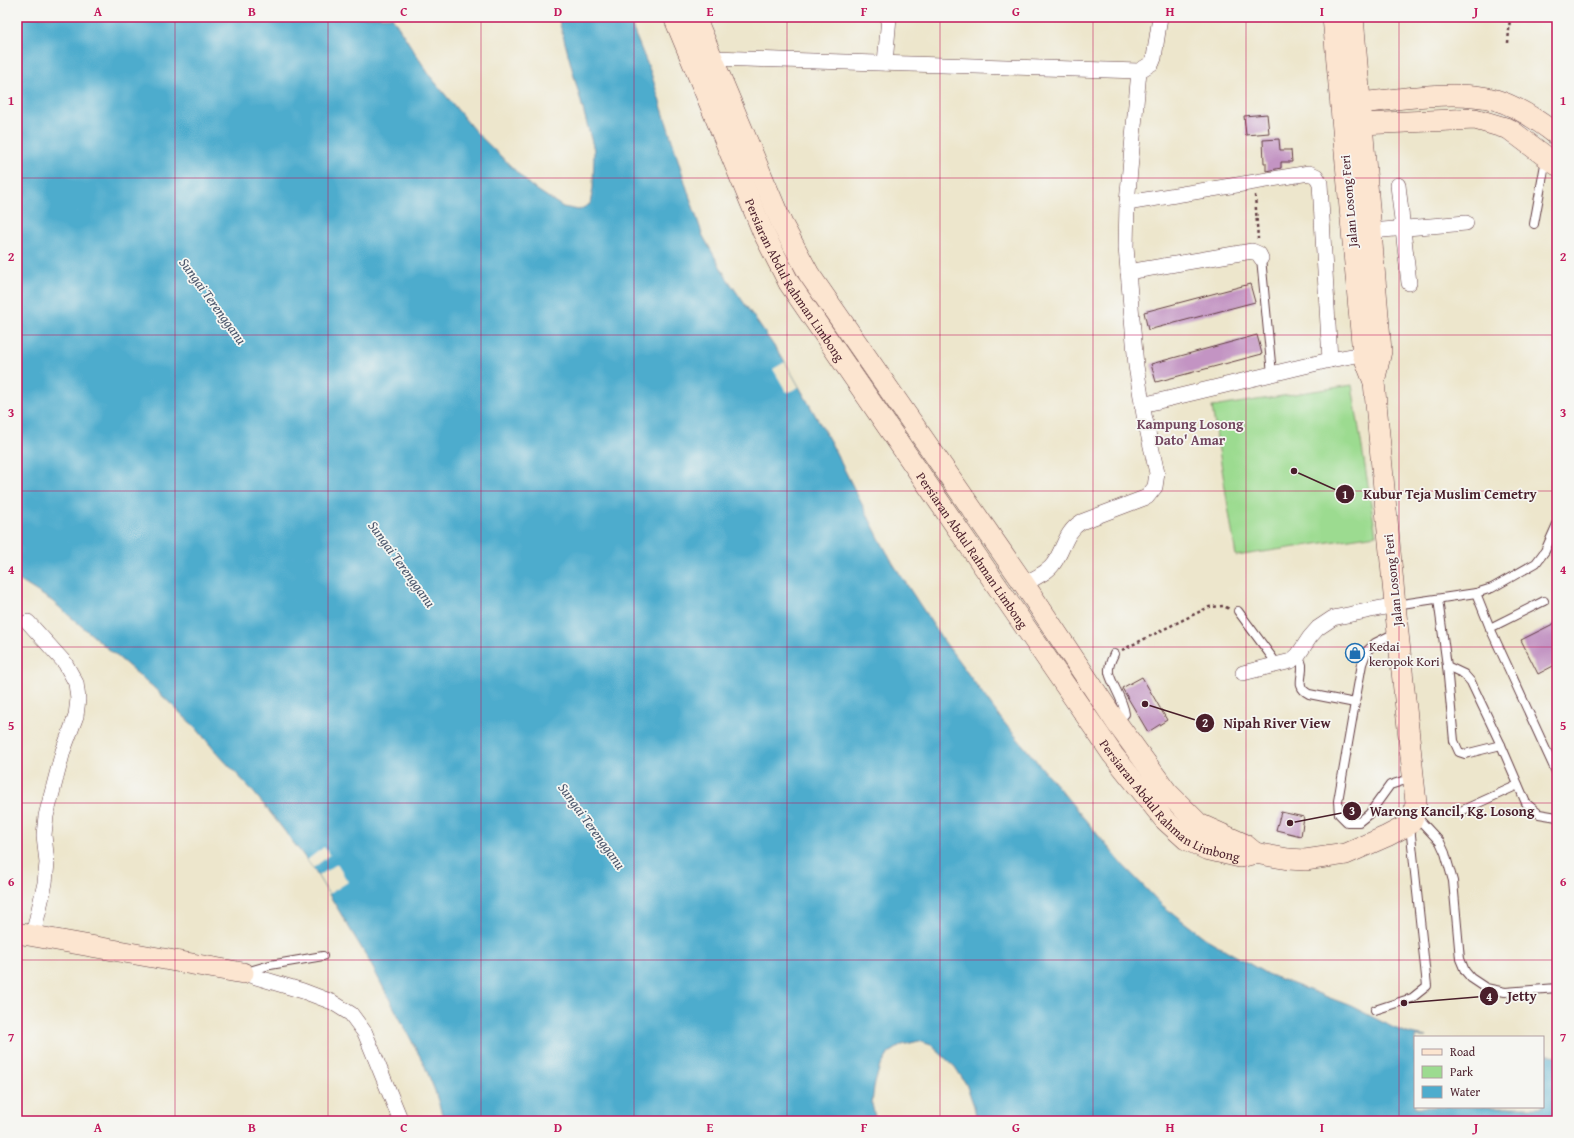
<svg xmlns="http://www.w3.org/2000/svg" width="1574" height="1138" viewBox="0 0 1574 1138" font-family="'Gentium Book Plus',serif">
<rect width="100%" height="100%" fill="#f6f6f2"/>
<filter id="ink" filterUnits="userSpaceOnUse"><feTurbulence type="fractalNoise" baseFrequency=".025" numOctaves="2"/><feDisplacementMap in="SourceGraphic" scale="8" xChannelSelector="R" yChannelSelector="G"/><feConvolveMatrix kernelMatrix="1 2 1 2 8 2 1 2 1" color-interpolation-filters="sRGB"/></filter>
<filter id="wash" filterUnits="userSpaceOnUse"><feTurbulence type="fractalNoise" baseFrequency=".012" numOctaves="4" result="noise"/><feDisplacementMap in="SourceGraphic" scale="16" xChannelSelector="R" yChannelSelector="G"/><feGaussianBlur stdDeviation="0.9" result="paint"/><feColorMatrix in="noise" values="0 0 0 0 0 0 0 0 0 0 0 0 0 0 0 0 0 1.4 0 .05"/><feComposite in="paint" operator="in"/></filter>
<g filter="url(#wash)">
<rect width="100%" height="100%" fill="#ede6cc"/>
<polygon fill="#9cdb90" stroke="#737d5e" points="1352,385 1376,535 1236,556 1212,407"/>
<polygon fill="#4eaccd" stroke="#4c667c" points="17,17 392,17 430,76 474,130 531,186 563,207 579,210 590,204 593,188 594,150 558,17 628,17 651,73 689,195 703,236 726,277 785,362 830,441 880,540 894,565 941,637 1002,720 1123,865 1163,906 1205,938 1267,974 1351,1006 1394,1028 1410,1034 1427,1037 1415,1037 1415,1107 1543,1107 1543,1054 1557,1056 1557,1121 977,1121 974,1106 966,1084 955,1067 931,1045 919,1041 902,1045 889,1053 879,1069 874,1087 872,1104 876,1121 444,1121 435,1091 424,1064 367,957 313,868 269,811 250,788 216,752 197,729 152,686 52,601 17,579"/>
<g fill="#ede6cc">
<polygon points="785,362 799,387 787,393 773,369"/>
<polygon points="324,847 330,855 313,868 307,860"/>
<polygon points="337,864 348,882 329,894 318,876"/>
</g>
<g id="blocks">
<g fill="#c394c3">
<polygon points="1267,114 1269,133 1246,135 1244,116"/>
<polygon points="1279,139 1280,150 1291,150 1292,162 1281,162 1281,168 1266,171 1266,163 1264,163 1263,140"/>
<polygon points="1250,284 1255,302 1148,330 1144,312"/>
<polygon points="1257,335 1262,354 1156,382 1151,364"/>
<polygon points="1557,622 1557,664 1538,674 1521,640"/>
<polygon points="1142,677 1167,720 1148,732 1122,688"/>
<polygon points="1281,812 1304,817 1301,836 1276,830"/>
</g>
</g>
</g>
<g filter="url(#ink)">
<use href="#blocks" fill-opacity="0" stroke="#623d43" stroke-width="1"/>
<g fill="none" stroke-linecap="round" stroke-linejoin="round">
<g stroke="#623d43" stroke-width="10">
<g id="lane">
<polyline points="1534,224 1546,159"/>
<polyline points="1261,258 1272,374"/>
<polyline points="1476,593 1490,628 1557,774"/>
<polyline points="1438,599 1447,666 1464,674 1471,682 1501,745 1526,803 1539,814 1557,817"/>
<polyline points="1395,605 1476,593 1492,588 1536,563 1545,551 1557,524"/>
<polyline points="1238,611 1277,664"/>
<polyline points="1490,628 1544,601"/>
<polyline points="1397,632 1375,643 1367,651 1362,664 1355,703 1338,801 1339,814 1347,822 1359,822 1369,814 1390,785 1412,778"/>
<path d="M1114,654C1111,660 1108,667 1109,673C1113,687 1123,699 1125,714L1117,722"/>
<path d="M1298,655C1300,658 1301,661 1302,665C1303,678 1295,687 1309,694L1355,703"/>
<polyline points="1447,666 1454,741 1459,752 1465,754 1501,745"/>
<polyline points="1463,810 1518,785"/>
<polyline points="1415,815 1440,842 1445,853 1453,881 1460,959 1465,971 1471,978 1486,988 1505,992 1557,988"/>
<polyline points="246,972 270,965 323,956"/>
<polyline points="1375,1010 1412,998 1427,986 1410,826"/>
</g>
</g>
<g stroke="#623d43" stroke-width="16">
<g id="street">
<polyline points="705,62 713,58 1139,71 1152,63 1154,58 1160,17"/>
<polyline points="885,63 889,17"/>
<polyline points="1398,185 1409,283"/>
<polyline points="1127,203 1309,173 1316,176 1320,183 1330,360"/>
<polyline points="1371,231 1466,223"/>
<polyline points="1128,272 1252,251 1259,254 1261,258"/>
<polyline points="1142,405 1330,360 1373,352"/>
<path d="M1024,584C1034,578 1048,573 1054,563C1064,549 1065,532 1081,522L1147,497L1155,487L1157,473L1144,415L1136,366L1126,247L1127,203L1139,71"/>
<polyline points="28,622 65,663 76,683 78,699 76,716 63,751 46,816 44,835 47,863 45,883 33,935"/>
<polyline points="1243,673 1291,661 1298,655 1310,637 1318,628 1333,618 1395,605"/>
<polyline points="243,973 303,991 332,1002 351,1014 365,1033 401,1121"/>
</g>
</g>
<g stroke="#623d43" stroke-width="22">
<g id="secondary">
<path id="s1" d="M674,17L763,232L789,283L1113,755L1164,819L1186,839L1206,849L1240,857L1255,853L1288,859L1305,860L1346,854L1387,836L1410,824L1414,814L1416,803L1395,605L1374,382L1363,354L1333,17"/>
<polyline points="695,17 782,224 809,274 1024,584 1116,722 1167,792 1199,824 1244,844 1255,853"/>
<polyline points="1353,17 1381,351 1374,382"/>
<path d="M1349,109L1360,103C1401,99 1457,89 1496,100C1519,107 1539,121 1557,135"/>
<polyline points="1349,117 1361,124 1475,119 1509,129 1557,165"/>
<polyline points="17,933 243,973"/>
</g>
</g>
<g stroke="#623d43" stroke-width="2.5" stroke-dasharray="3 3" stroke-linecap="butt">
<polyline points="1508,43 1510,17"/>
<polyline points="1255,195 1258,239"/>
<polyline points="1122,650 1209,607 1223,606 1230,609"/>
</g>
<use href="#lane" stroke="#fff" stroke-width="8"/>
<use href="#street" stroke="#fff" stroke-width="15"/>
<use href="#secondary" stroke="#fce5d0" stroke-width="21"/>
</g>
</g>
<path fill="none" stroke="#c2185b" stroke-width="1" stroke-opacity="0.55" d="M175,17V1121M328,17V1121M481,17V1121M634,17V1121M787,17V1121M940,17V1121M1093,17V1121M1246,17V1121M1399,17V1121M17,178H1557M17,335H1557M17,491H1557M17,647H1557M17,803H1557M17,960H1557"/>
<defs>
<g id="shop-ring" transform="scale(1)"><circle r="9.5" fill="#f6f6f2" stroke="#1f6fb2" stroke-width="1.5"/><path d="M-5-2.5h2.3a2.7 3.5 0 0 1 5.4 0H5L5.5 6h-11ZM-1.5-2.5h3a1.5 2.3 0 0 0-3 0Z" fill="#1f6fb2"/></g>
</defs>
<g fill-rule="evenodd">
<use href="#shop-ring" x="1355" y="653"/>
</g>
<g text-anchor="middle" dominant-baseline="central" stroke-width="3.5" stroke-linejoin="round" paint-order="stroke">
<g font-size="13" fill="#4a1f2b" stroke="#f6f6f2">
<text transform="translate(1349 201) rotate(-95)">Jalan Losong Feri</text>
<text stroke="none"><textPath href="#s1" startOffset="290">Persiaran Abdul Rahman Limbong</textPath></text>
<text stroke="none"><textPath href="#s1" startOffset="614">Persiaran Abdul Rahman Limbong</textPath></text>
<text transform="translate(1393 580) rotate(-96)">Jalan Losong Feri</text>
<text stroke="none"><textPath href="#s1" startOffset="938">Persiaran Abdul Rahman Limbong</textPath></text>
</g>
<g font-size="13" fill="#4a1f2b" stroke="#f6f6f2" text-anchor="start">
<text x="1369" y="646">Kedai<tspan x="1369" dy="15">keropok Kori</tspan></text>
</g>
<g font-size="14" font-style="italic" fill="#4c576c" stroke="#f6f6f2">
<text transform="translate(213 301) rotate(54)">Sungai Terengganu</text>
<text transform="translate(402 564) rotate(54)">Sungai Terengganu</text>
<text transform="translate(592 826) rotate(54)">Sungai Terengganu</text>
</g>
<g font-size="14" font-weight="bold" fill="#744860" stroke="#f6f6f2">
<text x="1190" y="424">Kampung Losong<tspan x="1190" dy="16">Dato' Amar</tspan></text>
</g>
</g>
<path fill="none" stroke="#4a1f2b" stroke-width="1.5" d="M1294 471L1345 494M1145 704L1205 723M1290 823L1352 811M1404 1003L1489 996"/>
<g fill="#4a1f2b" stroke="#f6f6f2" stroke-width="1.5">
<circle cx="1294" cy="471" r="4"/>
<circle cx="1145" cy="704" r="4"/>
<circle cx="1290" cy="823" r="4"/>
<circle cx="1404" cy="1003" r="4"/>
<circle cx="1345" cy="494" r="10"/>
<circle cx="1205" cy="723" r="10"/>
<circle cx="1352" cy="811" r="10"/>
<circle cx="1489" cy="996" r="10"/>
</g>
<g font-size="12" text-anchor="middle" font-weight="bold" fill="#fff">
<text x="1345" y="499">1</text>
<text x="1205" y="727">2</text>
<text x="1352" y="815">3</text>
<text x="1489" y="1001">4</text>
</g>
<g font-size="14" text-anchor="middle" font-weight="bold" fill="#4a1f2b" stroke="#f6f6f2" stroke-width="3.5" stroke-linejoin="round" paint-order="stroke">
<text x="1450" y="499">Kubur Teja Muslim Cemetry</text>
<text x="1277" y="728">Nipah River View</text>
<text x="1452" y="816">Warong Kancil, Kg. Losong</text>
<text x="1522" y="1001">Jetty</text>
</g>
<rect width="1574" height="1138" fill="none" stroke="#f6f6f2" stroke-width="44"/>
<rect x="1414" y="1036" width="130" height="72" fill="#f6f6f2" stroke="#b1a0a2"/>
<rect x="1422" y="1049" width="20" height="6" fill="#fce5d0" stroke="#b1a0a2"/>
<text x="1450" y="1056" font-size="12" fill="#4a1f2b">Road</text>
<rect x="1422" y="1066" width="20" height="12" fill="#9cdb90" stroke="#b1a0a2"/>
<text x="1450" y="1076" font-size="12" fill="#4a1f2b">Park</text>
<rect x="1422" y="1086" width="20" height="12" fill="#4eaccd" stroke="#b1a0a2"/>
<text x="1450" y="1096" font-size="12" fill="#4a1f2b">Water</text>
<rect x="22" y="22" width="1530" height="1094" fill="none" stroke="#c2185b" stroke-width="1.5"/>
<g font-size="13" text-anchor="middle" font-weight="bold" fill="#c2185b">
<text x="98" y="16">A</text>
<text x="252" y="16">B</text>
<text x="404" y="16">C</text>
<text x="558" y="16">D</text>
<text x="710" y="16">E</text>
<text x="864" y="16">F</text>
<text x="1016" y="16">G</text>
<text x="1170" y="16">H</text>
<text x="1322" y="16">I</text>
<text x="1476" y="16">J</text>
<text x="11" y="105">1</text>
<text x="1563" y="105">1</text>
<text x="11" y="261">2</text>
<text x="1563" y="261">2</text>
<text x="11" y="417">3</text>
<text x="1563" y="417">3</text>
<text x="11" y="574">4</text>
<text x="1563" y="574">4</text>
<text x="11" y="730">5</text>
<text x="1563" y="730">5</text>
<text x="11" y="886">6</text>
<text x="1563" y="886">6</text>
<text x="11" y="1042">7</text>
<text x="1563" y="1042">7</text>
<text x="98" y="1132">A</text>
<text x="252" y="1132">B</text>
<text x="404" y="1132">C</text>
<text x="558" y="1132">D</text>
<text x="710" y="1132">E</text>
<text x="864" y="1132">F</text>
<text x="1016" y="1132">G</text>
<text x="1170" y="1132">H</text>
<text x="1322" y="1132">I</text>
<text x="1476" y="1132">J</text>
</g>
</svg>
